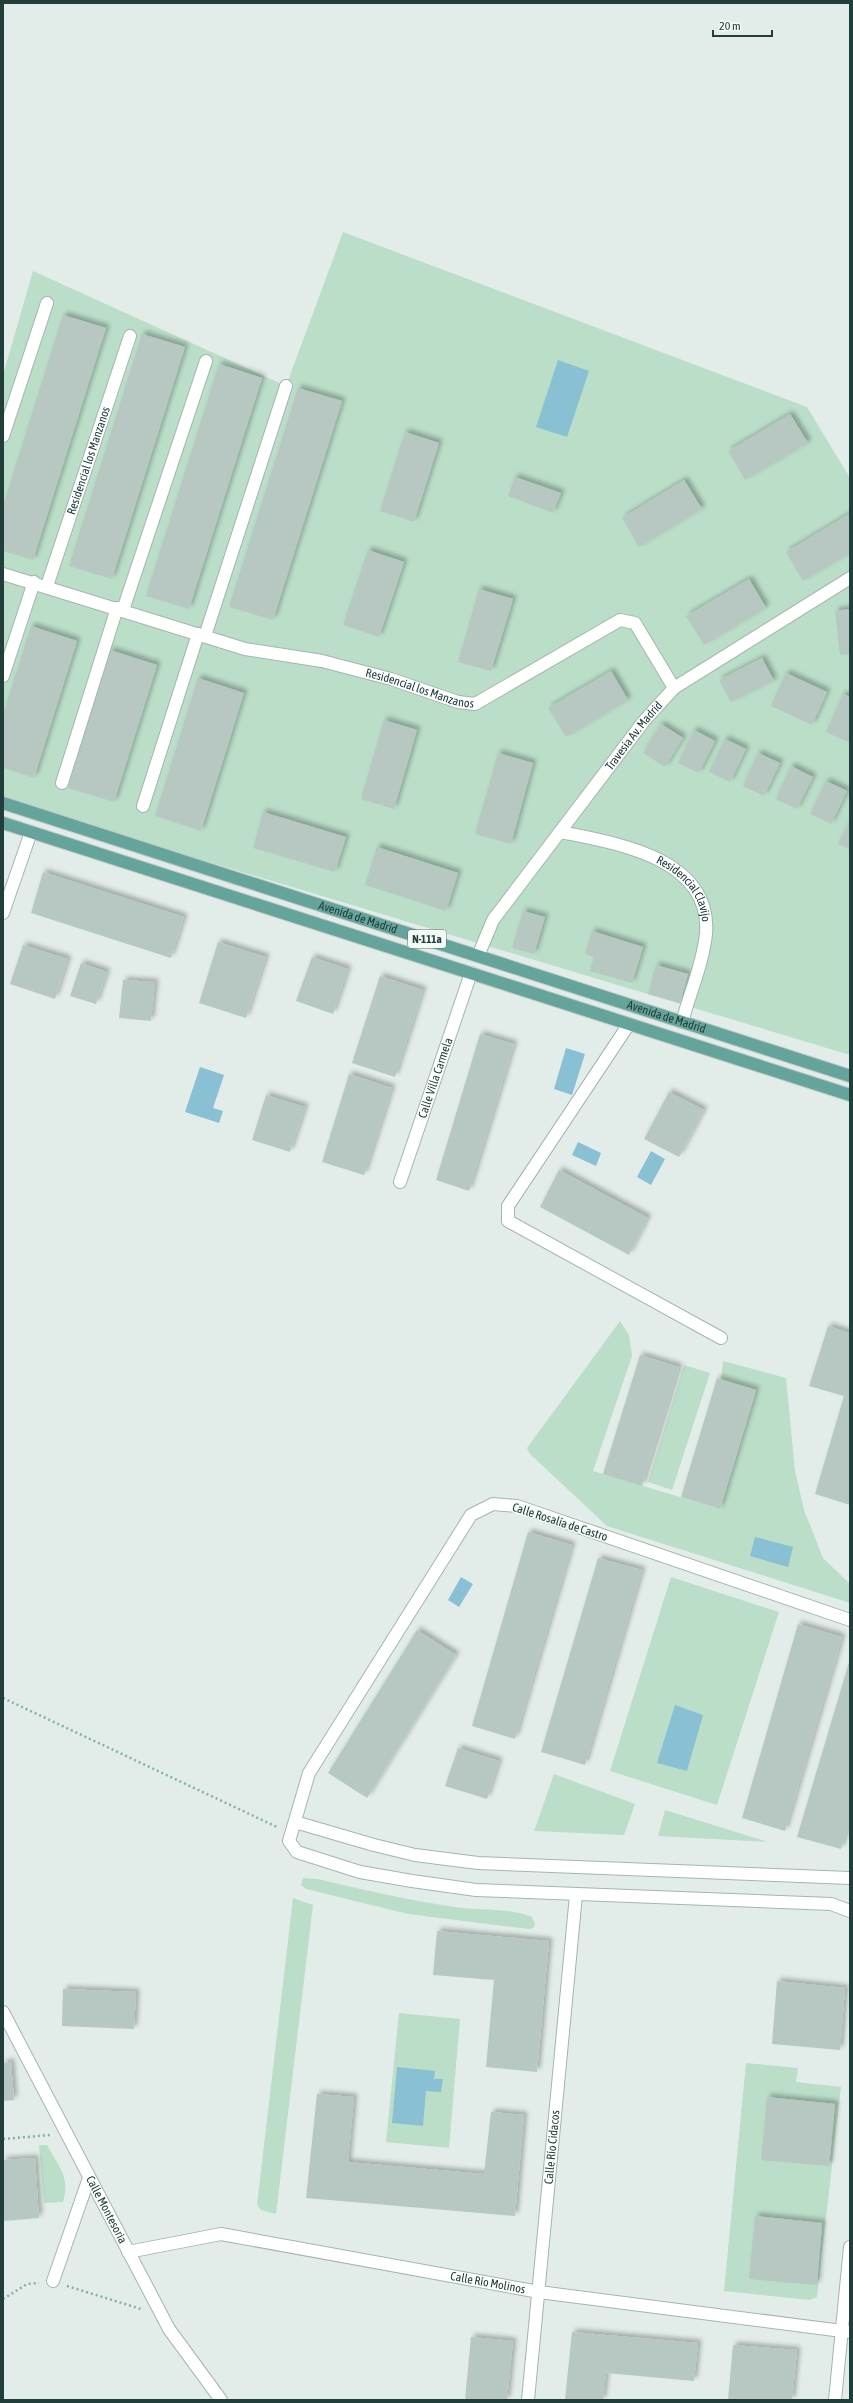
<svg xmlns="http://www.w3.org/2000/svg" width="853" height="2403" viewBox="0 0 853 2403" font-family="'Asap Condensed',sans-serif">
<defs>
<filter id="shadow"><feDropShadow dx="3.5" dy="-3.5" stdDeviation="2" flood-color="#0004"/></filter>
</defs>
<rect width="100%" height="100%" fill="#e2ede9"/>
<g fill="#badec8">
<polygon points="343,232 807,407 850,478 850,1055 3,800 3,375 33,271 286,386"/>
<polygon points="620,1321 629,1335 632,1356 593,1471 720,1509 756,1391 721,1380 723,1361 786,1378 795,1471 804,1510 823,1558 850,1584 850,1603 607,1526 530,1454 527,1448"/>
<polygon points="684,1365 710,1373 672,1490 648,1482"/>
<polygon points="671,1577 779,1612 717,1805 610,1771"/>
<polygon points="554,1774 635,1804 624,1835 534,1831"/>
<polygon points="665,1810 768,1842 658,1836"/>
<path d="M303,1878L318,1879C363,1890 408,1900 455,1907C481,1911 508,1907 532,1917L535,1924L533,1928L529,1929L408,1914L306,1889L301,1885Z"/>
<polygon points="293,1898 313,1905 276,2214 261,2210 257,2205"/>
<polygon points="399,2013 460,2019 449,2148 386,2142"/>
<polygon points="746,2063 798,2068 796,2082 841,2087 817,2297 809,2300 724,2291"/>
<path d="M39,2145H47C58,2165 71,2178 63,2202L44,2203Z"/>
</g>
<g fill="#89c0d3">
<polygon points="558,360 589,371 567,437 536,427"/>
<polygon points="566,1048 585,1054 572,1095 554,1089"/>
<polygon points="200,1067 224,1075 213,1108 223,1111 219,1123 185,1112"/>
<polygon points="578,1142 601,1153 596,1166 572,1155"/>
<polygon points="651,1151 665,1159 651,1185 637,1177"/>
<polygon points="755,1537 793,1547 788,1567 750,1556"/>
<polygon points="461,1577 473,1584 459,1607 448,1600"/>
<polygon points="675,1705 703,1715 687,1771 657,1763"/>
<polygon points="397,2067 435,2071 434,2079 443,2079 441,2092 426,2091 423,2126 392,2123"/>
</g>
<g fill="#b7c8c2" filter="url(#shadow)">
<polygon points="63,315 106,328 33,560 3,551 3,506"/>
<polygon points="142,334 185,347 112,579 69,566"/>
<polygon points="219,364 262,378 189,609 146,596"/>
<polygon points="298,388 342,401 273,620 229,607"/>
<polygon points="790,414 808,443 745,480 728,451"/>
<polygon points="405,432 439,443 414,522 380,511"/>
<polygon points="515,477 561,493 553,513 508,496"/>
<polygon points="684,480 702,509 639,547 622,518"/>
<polygon points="849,514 850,553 803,581 786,552"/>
<polygon points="368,550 404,562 379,637 343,625"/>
<polygon points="749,579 766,608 704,645 686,616"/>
<polygon points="479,589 513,599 491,671 458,662"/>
<polygon points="850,609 850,654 840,655 835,611"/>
<polygon points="31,626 77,641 34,778 3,768 3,715"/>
<polygon points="110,650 157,665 114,802 68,788"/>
<polygon points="762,658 774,681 731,702 719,680"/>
<polygon points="611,671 628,700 566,737 548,708"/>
<polygon points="786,673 827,692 812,725 771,706"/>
<polygon points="198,678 244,693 201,831 155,816"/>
<polygon points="843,694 850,697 850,743 826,732"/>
<polygon points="384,720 417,730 394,809 361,799"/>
<polygon points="661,724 683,738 665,767 643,753"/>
<polygon points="694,730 715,741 699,773 678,763"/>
<polygon points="725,739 746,749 730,782 709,772"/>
<polygon points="498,753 533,763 511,844 475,834"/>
<polygon points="758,753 780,763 764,796 743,786"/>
<polygon points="791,766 813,777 797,809 776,799"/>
<polygon points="826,781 847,791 831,824 810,814"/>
<polygon points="263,812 346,837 335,872 253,848"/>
<polygon points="850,821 850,850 838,844"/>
<polygon points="377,847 458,873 446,911 365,885"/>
<polygon points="43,872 184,917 171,958 31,913"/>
<polygon points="523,911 545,917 534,954 512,948"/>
<polygon points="592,931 643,947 632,983 590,971 594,957 585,954"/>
<polygon points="218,942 266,957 246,1018 199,1003"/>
<polygon points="23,945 68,959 55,999 10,984"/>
<polygon points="312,957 348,969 333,1014 296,1001"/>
<polygon points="81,963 107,972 96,1004 70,996"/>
<polygon points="656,965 688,974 680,1003 648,994"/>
<polygon points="380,976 423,990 395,1077 352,1063"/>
<polygon points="123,980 155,982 151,1021 119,1018"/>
<polygon points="480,1034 514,1044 469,1191 436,1180"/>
<polygon points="349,1074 392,1088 364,1175 322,1162"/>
<polygon points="669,1092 704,1110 679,1157 644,1139"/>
<polygon points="266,1095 305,1107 290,1152 252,1140"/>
<polygon points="559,1170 648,1218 629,1255 540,1207"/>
<polygon points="828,1326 850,1333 850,1505 815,1494 844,1396 809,1386"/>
<polygon points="640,1355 679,1367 642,1486 603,1474"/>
<polygon points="717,1378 756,1390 720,1509 681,1497"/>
<polygon points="528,1532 572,1545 515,1739 472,1726"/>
<polygon points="598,1558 642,1570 585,1765 541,1752"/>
<polygon points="798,1624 842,1637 785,1831 742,1818"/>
<polygon points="417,1630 456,1655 367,1798 328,1773"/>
<polygon points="850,1659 850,1818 841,1849 797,1837"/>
<polygon points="458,1748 499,1761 487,1799 445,1786"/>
<polygon points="437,1931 549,1941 537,2072 486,2067 494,1980 433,1975"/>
<polygon points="777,1981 845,1988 840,2050 772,2044"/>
<polygon points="63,1989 136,1992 134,2029 62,2026"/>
<polygon points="11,2062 14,2100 3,2101 3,2063"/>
<polygon points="317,2094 354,2097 348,2162 484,2174 491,2112 524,2115 515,2216 306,2198"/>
<polygon points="767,2097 835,2104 829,2166 761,2160"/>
<polygon points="35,2158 39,2218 3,2221 3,2160"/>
<polygon points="755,2216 822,2223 817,2285 749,2279"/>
<polygon points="572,2332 698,2343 694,2381 606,2373 603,2400 565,2400"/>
<polygon points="471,2337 513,2341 507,2400 465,2400"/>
<polygon points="733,2345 797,2350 792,2400 728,2400"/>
</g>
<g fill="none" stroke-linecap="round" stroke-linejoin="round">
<g stroke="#a4b5b1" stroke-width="14">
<g id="minor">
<polyline points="3,436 47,303"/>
<path id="s1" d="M3,574L245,649L322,661L391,679L458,702L475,704L620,620L635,623L674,688"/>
<path id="s2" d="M47,586L130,336"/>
<polyline points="123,610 206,361"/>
<polyline points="205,636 286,386"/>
<polyline points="3,676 34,582"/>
<polyline points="62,783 117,608"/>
<polyline points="143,806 198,634"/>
<path id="s3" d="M560,832C615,843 712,857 706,934C703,963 690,993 682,1022"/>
<polyline points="3,913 31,832"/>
<path id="s4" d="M478,956L493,920L644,721L674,688L850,578"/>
<polyline points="629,1024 508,1206 508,1221 721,1338"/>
<path id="s5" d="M400,1182L471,973"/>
<polyline points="850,1620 517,1506 493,1504 471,1515 309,1773 289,1841 297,1852 360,1872 412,1881 476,1890 831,1904 850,1911"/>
<polyline points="295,1822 374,1845 415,1855 478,1863 850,1878"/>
<path id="s6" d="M3,2012L169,2329L221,2400"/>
<path id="s7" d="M128,2252L221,2234L539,2292L850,2332"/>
<polyline points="53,2281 89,2178"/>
<path id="s8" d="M528,2400L576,1895"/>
<polyline points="835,2400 850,2247"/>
</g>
</g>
<g stroke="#c1c9c8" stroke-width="14">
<g id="major">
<path id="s9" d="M3,803L850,1076"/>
<polyline points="3,823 850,1095"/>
</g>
</g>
<g stroke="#82b1a7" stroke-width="2.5" stroke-dasharray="2 3" stroke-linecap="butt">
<polyline points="3,1698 277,1827"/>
<polyline points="3,2139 50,2135"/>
<polyline points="67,2286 141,2309"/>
<polyline points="3,2299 27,2284 39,2283"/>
</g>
<use href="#minor" stroke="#fff" stroke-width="12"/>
<use href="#major" stroke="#65a49a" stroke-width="12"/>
</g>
<g text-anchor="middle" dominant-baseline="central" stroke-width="3.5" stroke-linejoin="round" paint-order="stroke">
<rect fill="#f3f9f7" stroke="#607673" stroke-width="1" x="408" y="930" width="38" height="18" rx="3"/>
<g font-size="11" font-weight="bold" fill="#213e3a">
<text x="427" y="939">N-111a</text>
</g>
<g font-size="12" fill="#213e3a" stroke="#f3f9f7">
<text stroke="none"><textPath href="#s2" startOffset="132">Residencial los Manzanos</textPath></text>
<text stroke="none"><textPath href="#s1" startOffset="433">Residencial los Manzanos</textPath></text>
<text stroke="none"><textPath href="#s4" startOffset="271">Travesia Av. Madrid</textPath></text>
<text stroke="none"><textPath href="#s3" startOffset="143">Residencial Clavijo</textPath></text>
<text stroke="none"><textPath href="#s9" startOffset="373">Avenida de Madrid</textPath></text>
<text stroke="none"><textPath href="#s9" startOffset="697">Avenida de Madrid</textPath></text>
<text stroke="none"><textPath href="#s5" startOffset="110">Calle Villa Carmela</textPath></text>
<text transform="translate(560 1522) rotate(18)">Calle Rosalía de Castro</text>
<text stroke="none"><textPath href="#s8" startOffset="254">Calle Río Cidacos</textPath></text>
<text stroke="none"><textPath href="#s6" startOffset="223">Calle Montesoria</textPath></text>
<text stroke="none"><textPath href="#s7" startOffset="366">Calle Río Molinos</textPath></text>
</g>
</g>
<rect width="853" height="2403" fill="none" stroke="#213e3a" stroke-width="8"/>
<path d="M713 30v6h59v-6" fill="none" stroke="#213e3a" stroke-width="2"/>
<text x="719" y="30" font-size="12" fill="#213e3a" stroke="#f3f9f7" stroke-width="3" paint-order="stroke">20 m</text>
</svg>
